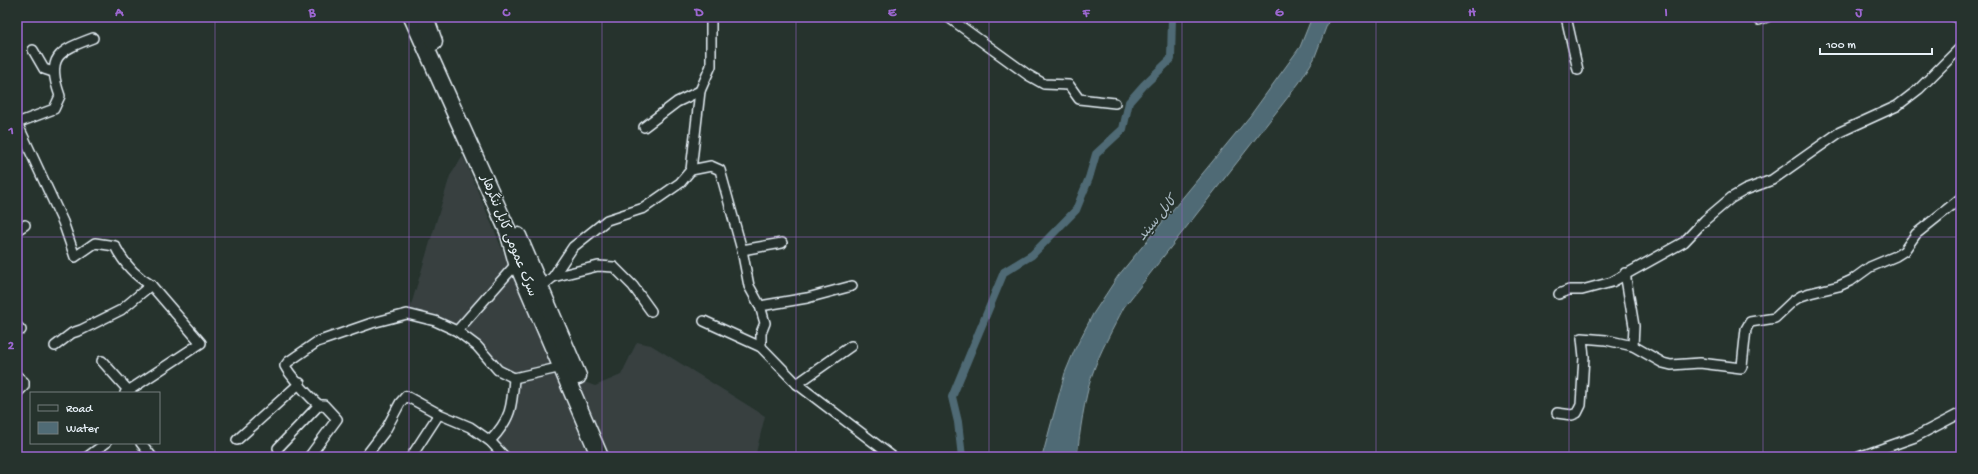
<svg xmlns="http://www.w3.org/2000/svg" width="1978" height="474" viewBox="0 0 1978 474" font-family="'Gochi Hand','Playpen Sans Arabic',sans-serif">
<rect width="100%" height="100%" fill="#26332d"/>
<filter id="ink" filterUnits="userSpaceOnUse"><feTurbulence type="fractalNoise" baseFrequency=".025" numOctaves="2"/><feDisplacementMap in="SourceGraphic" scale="8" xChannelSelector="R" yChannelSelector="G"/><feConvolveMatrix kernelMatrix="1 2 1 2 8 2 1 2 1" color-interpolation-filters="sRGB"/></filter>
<g filter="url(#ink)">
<polygon fill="#374141" points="463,156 553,370 595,386 621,375 637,342 651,345 765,416 755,457 498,457 491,447 514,407 512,379 457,331 408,315 450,176"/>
<path fill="#506b75" stroke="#8da1a9" d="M1312,17H1330L1314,59L1299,83L1124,307C1113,329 1100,351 1092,375C1084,401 1080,430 1077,457H1042L1065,373L1075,349L1093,314L1118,276L1250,116L1300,47Z"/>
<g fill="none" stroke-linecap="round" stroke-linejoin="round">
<polyline stroke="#506b75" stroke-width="8" points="962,457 958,422 952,397 1004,272 1032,255 1076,210 1089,178 1096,154 1123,129 1129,102 1144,85 1171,59 1172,17"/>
<g stroke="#e8f1f8" stroke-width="12">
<g id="street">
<polyline points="948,17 1028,75 1044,84 1069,85 1079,99 1115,103"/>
<polyline points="1566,17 1578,70"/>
<polyline points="1955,17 1961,19"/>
<polyline points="1759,20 1767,17"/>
<polyline points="33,50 44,69 53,72"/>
<path d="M17,123L63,222L75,257L95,243L115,246C123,262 135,276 151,285L201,343L125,393"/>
<path d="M17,123L54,109L60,96C46,57 58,51 93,38"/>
<polyline points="644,127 677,102 700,91"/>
<polyline points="691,170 711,166 720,170 742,250 749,286 760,306 765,323 761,333 761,347"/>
<polyline points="17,230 25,225"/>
<polyline points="742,250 782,243"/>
<polyline points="1625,273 1634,326 1633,346"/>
<polyline points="553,277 598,266 614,267 633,286 651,311"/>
<polyline points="540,288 553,277 573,247 607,220 644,208 680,183 691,170 700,91 711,66 711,17"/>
<polyline points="1559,294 1569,290 1582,290 1612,282 1684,242 1705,220 1731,198 1745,190 1772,180 1840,132 1897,106 1919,89 1961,47"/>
<polyline points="760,306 807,298 852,286"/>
<polyline points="704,321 761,347 797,384 893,457"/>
<polyline points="17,326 21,330"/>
<polyline points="457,331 477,346 498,370 514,378 562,367"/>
<polyline points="55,346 72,333 81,330 121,310 151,285"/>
<polyline points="102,361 128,390"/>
<polyline points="17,376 24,382 24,386 17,393"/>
<polyline points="797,384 851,346"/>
<polyline points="1557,413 1572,415 1577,413 1581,405 1584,357 1582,338 1606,340 1633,346 1663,363 1671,365 1700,363 1741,368 1742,366 1746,329 1750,322 1775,318 1793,301 1801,296 1810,293 1839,286 1852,280 1870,267 1896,256 1904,251 1916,234 1961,198"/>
<polyline points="237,440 300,383"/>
<path d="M490,441C511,419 512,407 514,378"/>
<polyline points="141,443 152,457"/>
<polyline points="278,448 319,405"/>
<polyline points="87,457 106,443"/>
<path d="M309,457L337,419L324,405H319C311,399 289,374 285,366L288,362L317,342L372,323L407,314L435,321L457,331L517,263"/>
<polyline points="365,457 385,431 400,403 406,396 439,414 470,427 490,441 505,457"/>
<polyline points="411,457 439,414"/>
<polyline points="1859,457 1915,437 1961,413"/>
</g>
</g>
<g stroke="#e8f1f8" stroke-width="19">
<g id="highway">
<polyline points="412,17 508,231 517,263 600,457"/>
<polyline points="425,17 434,42"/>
<polyline points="518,236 578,376"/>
</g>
</g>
<use href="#street" stroke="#26332d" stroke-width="9"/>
<use href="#highway" stroke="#26332d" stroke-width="16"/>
</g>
</g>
<path fill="none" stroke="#9c67d0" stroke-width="1" stroke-opacity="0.55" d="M215,17V457M409,17V457M602,17V457M796,17V457M989,17V457M1182,17V457M1376,17V457M1569,17V457M1763,17V457M17,237H1961"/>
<g text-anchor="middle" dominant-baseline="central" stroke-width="3" stroke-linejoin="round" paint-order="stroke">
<g font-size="13" fill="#e8f1f8" stroke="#26332d">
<text transform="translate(508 236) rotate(68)">سرک عمومی کابل ننگرهار</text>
</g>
<g font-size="14" font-style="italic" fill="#abbbc4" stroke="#26332d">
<text transform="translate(1158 219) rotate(-50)">کابل سيند</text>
</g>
</g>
<rect width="1978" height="474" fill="none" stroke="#26332d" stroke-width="44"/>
<rect x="30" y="392" width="130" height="52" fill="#26332d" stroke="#747f7e"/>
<rect x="38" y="405" width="20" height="6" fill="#26332d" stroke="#747f7e"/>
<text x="66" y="412" font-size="12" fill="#e8f1f8">Road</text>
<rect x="38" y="422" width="20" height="12" fill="#506b75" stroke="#747f7e"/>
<text x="66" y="432" font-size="12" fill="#e8f1f8">Water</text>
<path d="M1820 48v6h112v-6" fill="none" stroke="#e8f1f8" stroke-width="2"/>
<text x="1826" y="48" font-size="12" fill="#e8f1f8" stroke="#26332d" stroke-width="3" paint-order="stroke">100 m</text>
<rect x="22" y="22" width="1934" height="430" fill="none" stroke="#9c67d0" stroke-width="1.5"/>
<g font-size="13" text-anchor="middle" font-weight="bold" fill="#9c67d0">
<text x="119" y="16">A</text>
<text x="312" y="16">B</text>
<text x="506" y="16">C</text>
<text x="699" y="16">D</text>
<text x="892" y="16">E</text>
<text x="1086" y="16">F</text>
<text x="1279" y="16">G</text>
<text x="1472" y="16">H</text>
<text x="1666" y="16">I</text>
<text x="1859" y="16">J</text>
<text x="11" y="134">1</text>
<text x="11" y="349">2</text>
</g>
</svg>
